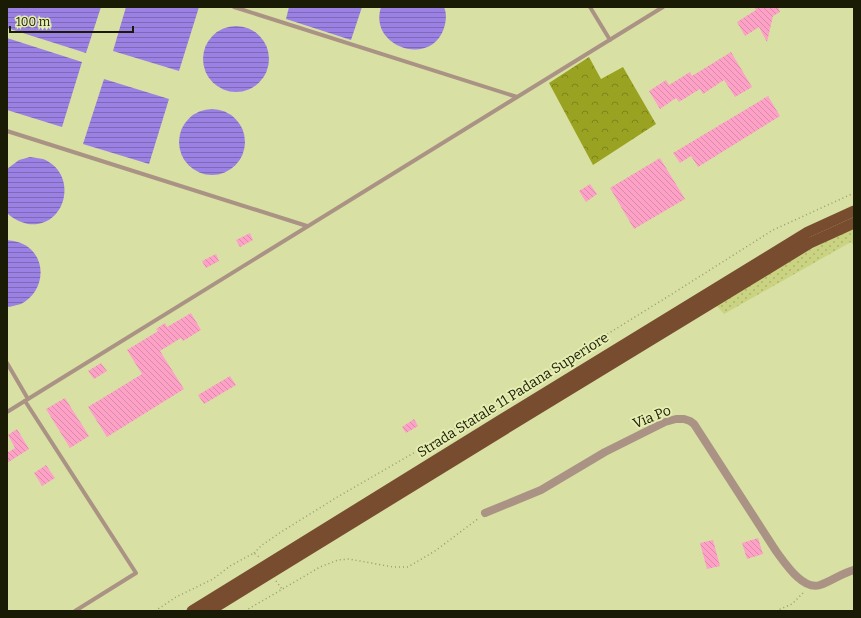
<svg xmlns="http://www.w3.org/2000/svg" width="861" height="618" viewBox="0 0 861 618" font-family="Bitter,serif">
<defs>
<pattern id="grass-dots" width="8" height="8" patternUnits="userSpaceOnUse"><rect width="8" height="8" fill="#cad382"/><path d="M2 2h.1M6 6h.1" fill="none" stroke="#adb56f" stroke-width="1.8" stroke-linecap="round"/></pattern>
<pattern id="forest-crowns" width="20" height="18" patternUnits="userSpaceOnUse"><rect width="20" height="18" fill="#99a321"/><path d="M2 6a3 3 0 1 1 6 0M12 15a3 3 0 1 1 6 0" fill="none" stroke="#7c841b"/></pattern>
<pattern id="water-rules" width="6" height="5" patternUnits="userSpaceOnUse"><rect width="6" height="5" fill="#9b81e4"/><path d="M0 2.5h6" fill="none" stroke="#7e69b7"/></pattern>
<pattern id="building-back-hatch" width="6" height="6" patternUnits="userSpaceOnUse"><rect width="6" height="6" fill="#fda2c6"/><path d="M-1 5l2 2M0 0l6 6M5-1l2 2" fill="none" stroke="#d88ba9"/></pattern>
</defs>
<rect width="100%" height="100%" fill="#d8e0a4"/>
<path fill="url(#grass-dots)" d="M854,228V246L851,242L724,314L716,305C761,277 806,250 854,228Z"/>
<polygon fill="url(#forest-crowns)" points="589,57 601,79 623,67 656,124 593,165 549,83"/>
<g fill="url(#water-rules)">
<polygon points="7,7 101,7 86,53 7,28"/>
<polygon points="126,7 199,7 179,71 113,51"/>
<polygon points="289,7 362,7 351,40 286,19"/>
<path d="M381,7H444C447,14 446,21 444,28C431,68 368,47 381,7Z"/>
<circle cx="236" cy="59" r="33"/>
<polygon points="7,38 82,62 62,127 7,110"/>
<polygon points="104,79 169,99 149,164 83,144"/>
<circle cx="212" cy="142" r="33"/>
<path d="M30,157C34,158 39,158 43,159C79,173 67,229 28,224C20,222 13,219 7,213V169L19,160Z"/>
<path d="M7,240C14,241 21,242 28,247C48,262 43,293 21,304C17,305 13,306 9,307L7,306Z"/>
</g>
<g fill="url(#building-back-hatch)">
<polygon points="754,7 778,7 780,12 773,16 767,42 759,27 745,36 737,22 756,10"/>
<polygon points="731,52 752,87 735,97 724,80 703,94 700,89 679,102 676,98 660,109 649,91 666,80 669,85 690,72 692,76"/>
<polygon points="768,96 780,116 698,167 691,156 680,163 673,153"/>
<polygon points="660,158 685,199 634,229 610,188"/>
<polygon points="590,184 597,194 586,202 579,191"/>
<polygon points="250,233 253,240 240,247 236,240"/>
<polygon points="216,254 219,261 206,268 202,261"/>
<polygon points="191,313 201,330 183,341 181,338 160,351 184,389 107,437 88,407 142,374 127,350 158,331 156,329 165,323 167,327"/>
<polygon points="101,363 107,371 94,379 88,371"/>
<polygon points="230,376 236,385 204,404 198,395"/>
<polygon points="65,398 89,436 70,448 46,409"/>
<polygon points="414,419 418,426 406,433 402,427"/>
<polygon points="17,429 29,449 7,463 7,453 15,448 8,435"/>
<polygon points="46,465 55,478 42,486 34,473"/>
<polygon points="758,538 763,554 747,559 742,543"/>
<polygon points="713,540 720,566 707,569 700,543"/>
</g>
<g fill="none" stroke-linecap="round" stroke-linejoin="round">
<g stroke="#979d6e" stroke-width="1.5" stroke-dasharray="1 3" stroke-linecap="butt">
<polyline points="254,553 262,545 281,532 339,496 443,436 672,294 773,230 854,193"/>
<polyline points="276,581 282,589"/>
<polyline points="155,611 176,597 213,579 230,566 254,553 259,557"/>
<polyline points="245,611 320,567 338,560 349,559 393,567 408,567 435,551 479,518"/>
<polyline points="776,611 792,604 804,592"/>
</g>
<g stroke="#aa9384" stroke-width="4">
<polyline points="234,7 517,97"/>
<polyline points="590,7 610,40"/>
<polyline points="7,131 307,226"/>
<polyline points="7,363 28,399 7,412"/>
<polyline points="28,399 663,7"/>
<polyline points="25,401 136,573 75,611"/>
</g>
<path stroke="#aa9384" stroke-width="8" d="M485,513L541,490L605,452L665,422L676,419H684L690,421L694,424L776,551C785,563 803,591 820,585C832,581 842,573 854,570"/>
<g stroke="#784d2f" stroke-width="11">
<polyline points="192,611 501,420 808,232 854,211"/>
<polyline points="209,611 505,429 810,243 854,223"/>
</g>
</g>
<g text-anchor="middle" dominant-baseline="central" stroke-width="4" stroke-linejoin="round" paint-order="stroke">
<g font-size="14" fill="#191b05" stroke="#e5edb1">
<text transform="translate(513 395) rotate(-32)">Strada Statale 11 Padana Superiore</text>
<text transform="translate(652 417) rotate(-22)">Via Po</text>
</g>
</g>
<rect width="861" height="618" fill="none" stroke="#191b05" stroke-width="16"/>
<path d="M10 26v6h123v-6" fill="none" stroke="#191b05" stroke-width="2"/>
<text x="16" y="26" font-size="12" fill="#191b05" stroke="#e5edb1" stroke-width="3" paint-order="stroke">100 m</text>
</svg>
